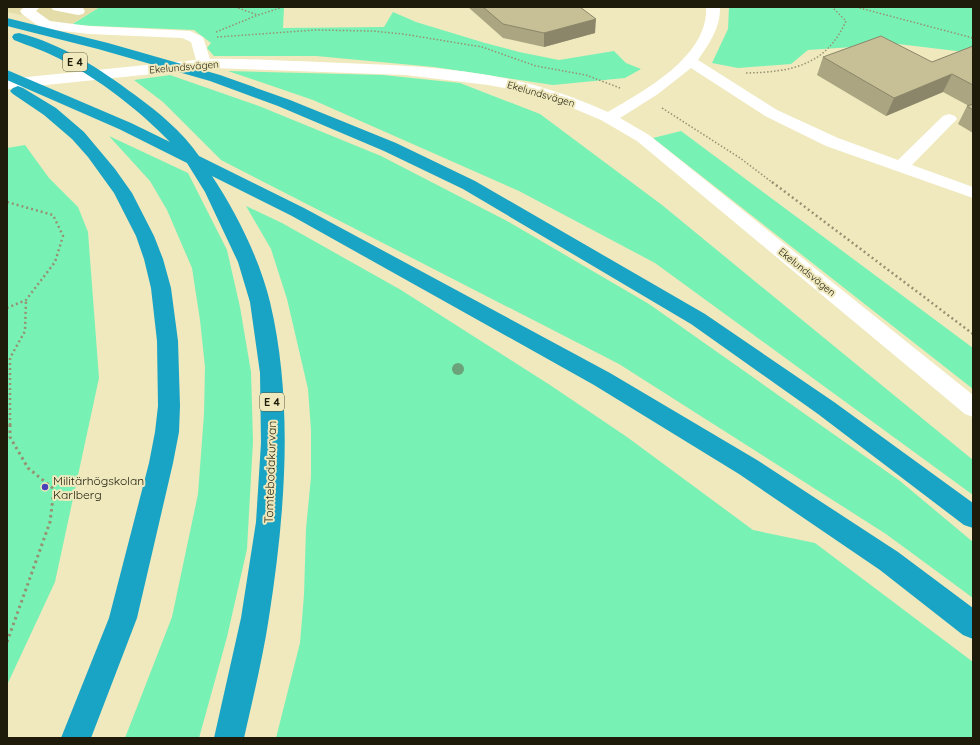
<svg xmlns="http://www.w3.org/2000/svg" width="980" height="745" viewBox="0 0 980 745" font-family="Quicksand,sans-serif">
<rect width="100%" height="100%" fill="#efe9bd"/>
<polygon fill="#e5dda9" points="7,7 100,7 70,25 7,12"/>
<g fill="#78f1b5">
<polygon points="100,7 284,7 283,28 384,27 393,12 416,22 485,43 519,52 559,60 614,51 626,63 641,69 625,78 553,85 434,67 316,56 214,56 207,48 211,43 194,30 71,25"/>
<polygon points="729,7 973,7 973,53 898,44 808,50 791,64 738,68 712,63 728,29"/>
<polygon points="228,71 383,75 460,83 540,114 662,205 973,460 973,495 655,263 519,191 313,100"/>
<polygon points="170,75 259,106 381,156 507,221 649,304 900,481 973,542 973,598 886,534 619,364 221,160 163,102 134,80"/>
<polygon points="681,131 973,348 973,389 653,138"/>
<polygon points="109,136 188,173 227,250 240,307 251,372 253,441 247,549 227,637 199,738 125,738 172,617 198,494 204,414 205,367 200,320 192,268 167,210 150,181"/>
<polygon points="25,145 49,178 78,207 88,232 99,378 55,582 7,685 7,148"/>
<polygon points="246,206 282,223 401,290 550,385 627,437 753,530 815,543 973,662 973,738 276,738 300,643 304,595 306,529 311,477 311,430 308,389 287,299 271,249"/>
</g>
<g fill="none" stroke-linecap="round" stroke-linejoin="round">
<g stroke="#969171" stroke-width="1.5" stroke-dasharray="1.5 2" stroke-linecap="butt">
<polyline points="235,7 258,15"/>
<polyline points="856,7 973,38"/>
<polyline points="216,32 258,15 283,7"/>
<polyline points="217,37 315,30 372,31 403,34 482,47 536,66 586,75 620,88"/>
<path d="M746,73C791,72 826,66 846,21L832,7"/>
<polyline points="662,108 740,158 773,183"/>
</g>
<g stroke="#969171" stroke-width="2.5" stroke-dasharray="2 3" stroke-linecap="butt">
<polyline points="772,182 973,334"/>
<polyline points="7,202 53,215 63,236 55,262 26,300 7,308"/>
<polyline points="10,425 10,358 25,331 26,300"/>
</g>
<polyline stroke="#969171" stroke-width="3" stroke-dasharray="2.5 3.5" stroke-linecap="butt" points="7,642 50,522 54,489 28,468 10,437 10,424"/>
<g fill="#fff" fill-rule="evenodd">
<path d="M24,7H40L36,11L50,21L89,26L190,31L203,37L210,59C246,58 283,61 320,62C391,65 464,66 534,85C559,92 584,101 608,112C644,91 709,56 706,7H720C721,27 709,44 698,60L777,110L838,138L898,160L943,116L949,114L955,116L957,119L912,165L973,187V198L826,146L765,116L691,68L658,94L620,118L649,135L973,395V417L965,414L637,141L601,120L563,104L526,92L488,85L405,75L211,68L7,89V79L196,60L191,42L182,38L89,34L46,29L41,28L22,14L20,11Z"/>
<polygon points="51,7 83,8 85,11 83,14 78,15 53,10"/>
</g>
<g fill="#19a3c4" fill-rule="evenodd">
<polygon points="7,18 108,43 220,75 290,100 396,143 475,181 705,314 834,402 973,503 973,528 964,525 818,414 691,324 463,189 384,151 278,106 210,81 98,49 7,26"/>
<path d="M19,33C62,44 100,69 135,95C159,113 182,131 199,156L304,208L610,373L757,460L898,552L973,608V639L963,635L880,570L739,474L594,385L292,216L212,176C236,212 260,260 270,302C294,403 285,515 269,617C263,657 253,698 244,738H214L241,618L256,522L261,443L260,373L250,302L238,262L205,192L187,163L119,129L7,80V70L131,123L170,142C139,110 99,79 60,59C45,51 29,46 14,40L12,37L14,34Z"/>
<polygon points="18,86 23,88 56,108 84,132 115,169 132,193 154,236 163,259 171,288 178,341 180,406 179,432 173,463 137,618 91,738 61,738 109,618 149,463 155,432 158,406 157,341 151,288 144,259 136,236 114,193 88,157 72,139 44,115 13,94 10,91 13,88"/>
</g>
</g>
<circle fill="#6ca27a" cx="458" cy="369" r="6"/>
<g fill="#aba581">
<polygon points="468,7 580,7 595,33 544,47 503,38"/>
<polygon points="973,46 973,133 958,124 967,106 969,106 943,92 886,116 817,75 823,57 932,62"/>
</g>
<g fill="#8b8669">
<polygon points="596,19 595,33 544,47 544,33"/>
<polygon points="952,74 943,92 886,116 894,98"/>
</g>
<g fill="#c7c096" stroke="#8b8669">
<polygon points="483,7 580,7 596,19 544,33 503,24"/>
<polygon points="881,36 932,62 973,46 973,85 952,74 894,98 823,57"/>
<polygon points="973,104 973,110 967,106"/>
</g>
<circle fill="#4a41b8" stroke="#efe9bd" stroke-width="1.5" cx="45" cy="487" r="4"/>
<g text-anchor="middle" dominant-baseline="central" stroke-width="4" stroke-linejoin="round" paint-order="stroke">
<g font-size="10" fill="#1e1b0b" stroke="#efe9bd">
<text transform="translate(184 67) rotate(-5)">Ekelundsvägen</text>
<text transform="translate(541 94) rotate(16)">Ekelundsvägen</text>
<text transform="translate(807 272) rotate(39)">Ekelundsvägen</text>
</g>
<g fill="#efe9bd" stroke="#5d5940" stroke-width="1">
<rect x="63" y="53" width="24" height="18" rx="3"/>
<rect x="260" y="393" width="24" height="18" rx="3"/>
</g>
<g font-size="11" font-weight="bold" fill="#1e1b0b">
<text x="75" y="62">E 4</text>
<text x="272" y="402">E 4</text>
</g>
<g font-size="12" fill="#1e1b0b" stroke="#efe9bd">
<text transform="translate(270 472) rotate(-88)">Tomtebodakurvan</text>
</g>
<g font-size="12" fill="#1e1b0b" stroke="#efe9bd" text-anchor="start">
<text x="53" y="480">Militärhögskolan<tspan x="53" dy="14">Karlberg</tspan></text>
</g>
</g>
<rect width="980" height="745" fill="none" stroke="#1e1b0b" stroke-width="16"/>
</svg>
